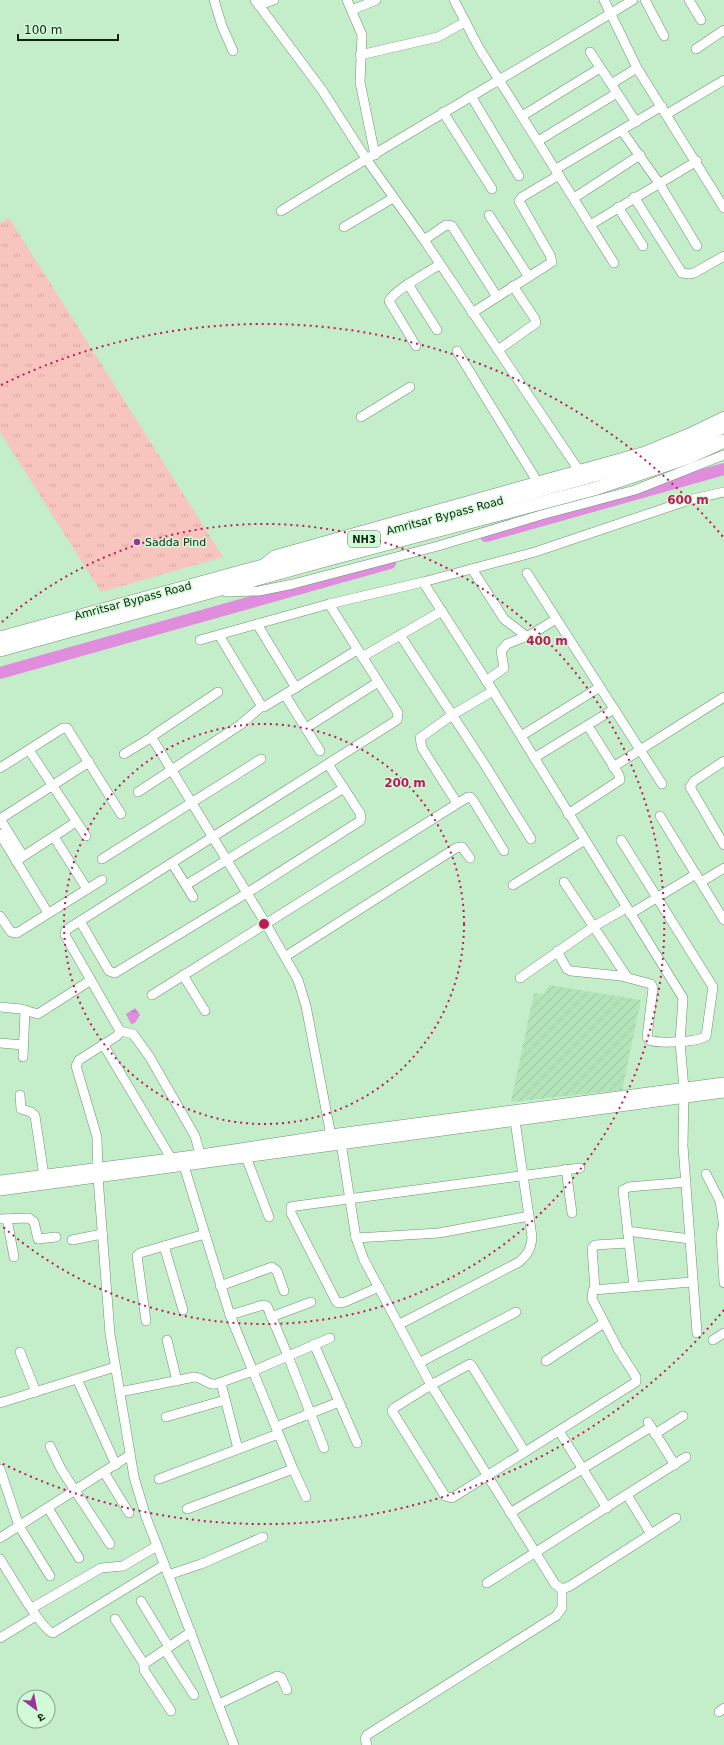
<svg xmlns="http://www.w3.org/2000/svg" width="724" height="1745" viewBox="0 0 724 1745" font-family="'DejaVu Sans','Noto Sans Devanagari',sans-serif">
<defs>
<pattern id="industrial-furrows" width="10" height="10" patternUnits="userSpaceOnUse"><rect width="10" height="10" fill="#b4e3b9"/><path d="M-1 1l2-2M0 10L10 0M9 11l2-2" fill="none" stroke="#9ac29e"/></pattern>
<pattern id="park-tufts" width="24" height="20" patternUnits="userSpaceOnUse"><rect width="24" height="20" fill="#f8c5be"/><path d="M3 7l-1-3M5 7V3M7 7l1-3M15 17l-1-3M17 17v-4M19 17l1-3" fill="none" stroke="#d4a9a2"/></pattern>
<pattern id="water-ripples" width="26" height="14" patternUnits="userSpaceOnUse"><rect width="26" height="14" fill="#e18dde"/><path d="M2 4q2-2 4 0t4 0M15 11q2-2 4 0t4 0" fill="none" stroke="#b573b3"/></pattern>
</defs>
<rect width="100%" height="100%" fill="#c4edc9"/>
<polygon fill="url(#industrial-furrows)" points="549,985 641,1000 622,1090 511,1102 534,993 544,994"/>
<polygon fill="url(#park-tufts)" points="9,218 223,557 101,592 0,432 0,223"/>
<polygon fill="url(#water-ripples)" points="135,1008 140,1015 135,1023 131,1024 126,1014"/>
<g fill="none" stroke-linecap="round" stroke-linejoin="round">
<g stroke="#e18dde" stroke-width="12">
<polyline points="486,536 724,469"/>
<polyline points="0,673 390,563"/>
</g>
<g stroke="#6d9372" stroke-width="10">
<g id="minor">
<polyline points="214,0 222,26 233,51"/>
<polyline points="255,0 322,90 367,160 424,240 578,469"/>
<polyline points="347,0 362,35 360,82 375,155"/>
<polyline points="454,0 479,48 614,263"/>
<polyline points="604,0 637,68 724,208"/>
<polyline points="645,0 664,36"/>
<polyline points="689,0 701,20"/>
<polyline points="259,5 274,0"/>
<polyline points="352,10 376,0"/>
<polyline points="696,49 724,30"/>
<polyline points="360,55 438,37 465,22"/>
<polyline points="611,84 637,68"/>
<polyline points="617,93 636,122"/>
<polyline points="471,96 519,176"/>
<polyline points="443,112 492,189"/>
<polyline points="667,114 724,80"/>
<polyline points="522,116 600,68"/>
<polyline points="622,131 659,183 697,246"/>
<polyline points="538,141 617,93 590,52"/>
<polyline points="556,169 662,106"/>
<polyline points="634,197 682,273 689,274 694,273 724,256"/>
<polyline points="574,198 640,155"/>
<polyline points="618,207 643,246"/>
<path d="M281,211C397,139 516,71 633,0"/>
<polyline points="489,215 529,277"/>
<polyline points="590,225 697,161"/>
<polyline points="344,227 393,198"/>
<polyline points="424,240 446,225 452,226 497,297"/>
<polyline points="408,284 437,330"/>
<polyline points="472,313 552,262 550,255 519,201 522,197 559,175"/>
<path d="M416,346L389,301C393,291 428,272 439,265"/>
<polyline points="498,350 536,323 535,319 513,286"/>
<polyline points="457,351 537,481"/>
<polyline points="361,417 410,387"/>
<polyline points="263,564 274,555 645,451 689,433 724,416"/>
<polyline points="472,569 504,619 526,636"/>
<polyline points="527,573 662,784"/>
<polyline points="423,582 493,691 683,998 680,1042 684,1089 683,1146 697,1333"/>
<polyline points="226,592 259,591 293,584 438,546 541,515 635,490 724,455"/>
<polyline points="257,624 296,688"/>
<polyline points="219,635 261,705 264,707 357,650"/>
<polyline points="400,635 485,765 531,839"/>
<polyline points="200,640 329,604 423,582 535,552 689,500 724,492"/>
<polyline points="362,657 442,611"/>
<polyline points="486,681 504,668 501,651 507,644 532,634 556,619"/>
<polyline points="218,692 154,735 152,738 266,924 298,980 306,1006 332,1141"/>
<polyline points="285,695 320,751"/>
<polyline points="306,728 378,682"/>
<polyline points="521,736 600,687"/>
<polyline points="29,750 86,836"/>
<polyline points="124,754 152,737"/>
<polyline points="534,758 614,709"/>
<polyline points="724,761 694,781 690,787 724,845"/>
<polyline points="613,767 724,697"/>
<polyline points="0,768 63,728 67,728 121,814"/>
<polyline points="138,792 240,725 262,706"/>
<polyline points="457,803 422,748 420,738 452,715 493,691"/>
<polyline points="568,814 620,780 619,775 588,726"/>
<polyline points="660,816 724,920"/>
<polyline points="0,819 89,762"/>
<polyline points="0,819 23,856"/>
<polyline points="0,834 48,913"/>
<polyline points="54,837 87,889"/>
<polyline points="102,859 261,759"/>
<polyline points="16,861 76,822"/>
<polyline points="172,863 193,897"/>
<polyline points="564,882 627,977"/>
<polyline points="701,882 724,868"/>
<polyline points="186,885 344,788"/>
<polyline points="513,885 585,840"/>
<polyline points="630,914 696,874"/>
<polyline points="0,916 11,932 17,933 102,880"/>
<polyline points="80,921 109,971 115,973 247,893 360,821 361,818 360,813 328,764"/>
<path d="M557,951L567,969L571,971L621,976L651,984L653,988L647,1037L649,1040C659,1044 699,1042 706,1036L713,987L621,840"/>
<polyline points="286,956 456,848 462,847 470,858"/>
<polyline points="183,975 205,1011"/>
<polyline points="520,978 593,927 626,908"/>
<polyline points="152,995 468,797 470,797 473,800 504,851"/>
<polyline points="0,1007 21,1009 38,1014 91,980"/>
<polyline points="120,1031 133,1034 149,1056 195,1136 202,1161"/>
<polyline points="0,1043 23,1045"/>
<polyline points="103,1044 171,1158"/>
<polyline points="23,1057 25,1010"/>
<polyline points="20,1095 21,1109 31,1112 35,1116 44,1176"/>
<polyline points="341,1143 356,1238 364,1260 431,1385 555,1584 562,1589 570,1586 676,1518"/>
<polyline points="246,1157 269,1217"/>
<polyline points="184,1166 230,1315 293,1469 306,1497"/>
<polyline points="566,1169 572,1213"/>
<polyline points="706,1174 720,1201 724,1227"/>
<polyline points="0,1219 29,1218 34,1222 38,1239 56,1237"/>
<polyline points="7,1219 14,1257"/>
<polyline points="724,1224 721,1235 724,1283"/>
<polyline points="627,1231 690,1239"/>
<polyline points="356,1238 439,1233 529,1216"/>
<polyline points="72,1240 102,1234"/>
<polyline points="164,1246 183,1310"/>
<polyline points="220,1286 272,1267 277,1271 284,1291"/>
<polyline points="634,1286 623,1190 629,1187 686,1182"/>
<polyline points="379,1287 345,1302 338,1303 336,1301 291,1213 291,1207 296,1206 580,1168"/>
<polyline points="595,1289 592,1248 595,1245 628,1243"/>
<polyline points="230,1315 263,1305 267,1306 288,1356 324,1448"/>
<polyline points="271,1317 311,1302"/>
<polyline points="146,1321 137,1256 140,1253 205,1234"/>
<path d="M400,1324L519,1262C528,1254 531,1249 532,1237L514,1114"/>
<polyline points="167,1340 177,1381"/>
<polyline points="713,1340 724,1333"/>
<polyline points="314,1344 357,1443"/>
<polyline points="20,1352 36,1392"/>
<polyline points="546,1361 604,1323"/>
<polyline points="419,1363 516,1312"/>
<polyline points="77,1379 116,1465"/>
<polyline points="221,1383 238,1449"/>
<path d="M120,1392L194,1377C203,1377 208,1386 216,1384L253,1371L330,1338"/>
<polyline points="0,1403 115,1367"/>
<polyline points="166,1417 225,1400"/>
<polyline points="648,1422 675,1465"/>
<polyline points="276,1427 339,1402"/>
<polyline points="559,1431 607,1508"/>
<polyline points="655,1434 683,1416"/>
<polyline points="50,1446 61,1469 110,1544"/>
<polyline points="525,1452 472,1366 470,1364 431,1385 394,1408 392,1411 445,1496 452,1498 636,1382 636,1377 618,1349 592,1299 593,1290 692,1282"/>
<polyline points="0,1469 19,1526 50,1576"/>
<polyline points="104,1472 129,1513"/>
<polyline points="159,1479 278,1434"/>
<polyline points="627,1495 651,1534"/>
<polyline points="48,1508 79,1558"/>
<polyline points="187,1509 293,1469"/>
<polyline points="510,1513 651,1427"/>
<polyline points="0,1538 130,1455"/>
<path d="M0,1559C8,1571 42,1631 53,1633L164,1565"/>
<polyline points="168,1575 201,1564 263,1537"/>
<polyline points="487,1583 686,1457"/>
<polyline points="141,1601 169,1647"/>
<polyline points="32,1608 101,1568 123,1566 157,1546"/>
<polyline points="115,1619 144,1664"/>
<polyline points="0,1638 36,1616"/>
<polyline points="165,1650 194,1695"/>
<polyline points="219,1704 277,1676 281,1677 287,1690"/>
<polyline points="171,1711 144,1670 144,1664 191,1632"/>
<polyline points="719,1712 724,1708"/>
<polyline points="234,1745 146,1517 134,1477 110,1334 98,1177 97,1137 76,1066 79,1060 117,1036 120,1031 65,935 66,930 397,720 398,713 329,604"/>
<polyline points="367,1745 365,1739 367,1735 556,1616 562,1608 562,1589"/>
</g>
</g>
<g stroke="#6d9372" stroke-width="12">
<g id="major">
<polyline points="0,1181 201,1155 331,1135 724,1083"/>
<polyline points="0,1190 724,1092"/>
</g>
</g>
<g stroke="#6d9372" stroke-width="14">
<g id="highway">
<path d="M0,638L584,478C632,464 681,451 724,426"/>
<polyline points="0,650 333,558 594,489 689,457 724,441"/>
</g>
</g>
<use href="#minor" stroke="#fff" stroke-width="9"/>
<use href="#major" stroke="#fff" stroke-width="11"/>
<use href="#highway" stroke="#fff" stroke-width="13"/>
</g>
<g fill="none" stroke="#c2185b" stroke-width="2" stroke-dasharray="2 4">
<circle cx="264" cy="924" r="200"/>
<path d="M2 622A400 400 0 1 1 2 1226"/>
<path d="M724 1310A600 600 0 0 1 1 1463M1 385A600 600 0 0 1 724 538"/>
</g>
<circle fill="#9a359a" stroke="#d1fad6" stroke-width="1.5" cx="137" cy="542" r="4"/>
<g text-anchor="middle" dominant-baseline="central" stroke-width="3" stroke-linejoin="round" paint-order="stroke">
<rect fill="#d1fad6" stroke="#4b634f" stroke-width="1" x="348" y="531" width="32" height="16" rx="3"/>
<g font-size="10" font-weight="bold" fill="#122215">
<text x="364" y="539">NH3</text>
</g>
<g font-size="11" fill="#122215" stroke="#d1fad6">
<text transform="translate(445 516) rotate(-15)">Amritsar Bypass Road</text>
<text transform="translate(133 601) rotate(-15)">Amritsar Bypass Road</text>
</g>
<g font-size="11" fill="#122215" stroke="#d1fad6" text-anchor="start">
<text x="145" y="542">Sadda Pind</text>
</g>
</g>
<circle cx="264" cy="924" r="6" fill="#c2185b" stroke="#d1fad6" stroke-width="2"/>
<g font-size="12" text-anchor="middle" font-weight="bold" fill="#c2185b" stroke="#d1fad6" stroke-width="3" stroke-linejoin="round" paint-order="stroke">
<text x="688" y="504">600 m</text>
<text x="547" y="645">400 m</text>
<text x="405" y="787">200 m</text>
</g>
<g transform="translate(36 1709) rotate(148)"><circle r="19" fill="#d1fad6" stroke="#85a489"/>
<path d="M0-3L7 15L0 10L-7 15Z" fill="#9a359a"/>
<text y="-6" font-size="11" font-weight="bold" text-anchor="middle" fill="#122215">उ</text>
</g>
<path d="M18 34v6h100v-6" fill="none" stroke="#122215" stroke-width="2"/>
<text x="24" y="34" font-size="12" fill="#122215" stroke="#d1fad6" stroke-width="3" paint-order="stroke">100 m</text>
</svg>
